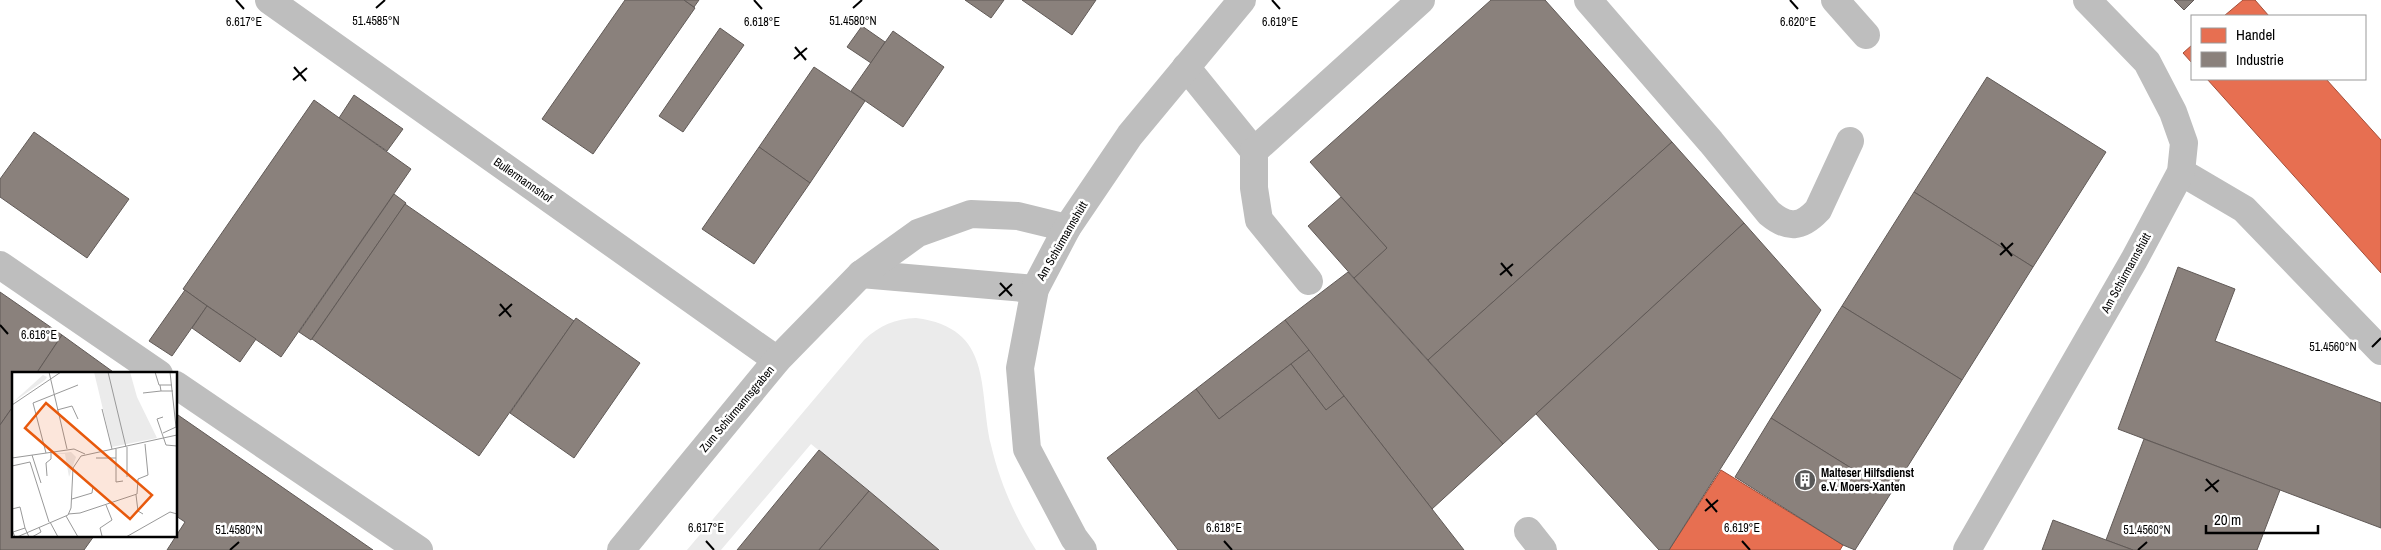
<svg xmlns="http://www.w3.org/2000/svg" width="2381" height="550" viewBox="0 0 2381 550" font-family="'Archivo Narrow',sans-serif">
<rect width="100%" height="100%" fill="#fff"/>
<path fill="#ebebeb" d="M916,318C994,328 978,389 991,445C1000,483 1015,517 1036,550H939L811,444L721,550H687L864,340C880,325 895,319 916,318Z"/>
<g fill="#e76f51" stroke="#a24e39">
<polygon points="2243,0 2255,0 2269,16 2224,16"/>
<polygon points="2192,45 2192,63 2183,53"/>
<polygon points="2207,79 2326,79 2381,140 2381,273"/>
<polygon points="1721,470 1843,545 1840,550 1669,550"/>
</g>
<g fill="#8a817c" stroke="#615a57">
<polygon points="625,0 684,0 695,8 593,154 542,119"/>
<polygon points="684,0 699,0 694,7"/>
<polygon points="965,0 1004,0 991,18"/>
<polygon points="1022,0 1096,0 1072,35"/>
<polygon points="1491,0 1545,0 1672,142 1428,360 1354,278 1387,248 1310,162"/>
<polygon points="2174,0 2194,0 2184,10"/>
<polygon points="862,26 885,42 871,63 847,47"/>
<polygon points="720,28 744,45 683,132 659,116"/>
<polygon points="893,31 944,67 903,127 851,91"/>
<polygon points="814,67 865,101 810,183 759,147"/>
<polygon points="1987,77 2106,152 2033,267 1914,192"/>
<polygon points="354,95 403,129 387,151 339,118"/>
<polygon points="314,100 411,169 281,357 183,289"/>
<polygon points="34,132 129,199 87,258 0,197 0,179"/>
<polygon points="1672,142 1744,223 1503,444 1428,360"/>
<polygon points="759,147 810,183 754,264 702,229"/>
<polygon points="1914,192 2033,267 1962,380 1842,306"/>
<polygon points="394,194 406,203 311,340 299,332"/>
<polygon points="1341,197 1387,248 1354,278 1308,226"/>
<polygon points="405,204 574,321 479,456 312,339"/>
<polygon points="1744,223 1821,310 1669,550 1659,550 1536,414"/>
<polygon points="2178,267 2235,289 2215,341 2381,403 2381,528 2118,429"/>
<polygon points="1348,272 1503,444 1432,509 1285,320"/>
<polygon points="185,290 207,306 172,356 149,341"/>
<polygon points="0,292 62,335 36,374 14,374 14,405 0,425"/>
<polygon points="207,306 256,339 240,362 192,328"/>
<polygon points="1842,306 1962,380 1891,493 1771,418"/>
<polygon points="576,318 640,363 574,458 510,413"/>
<polygon points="1285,320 1309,350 1219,419 1196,389"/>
<polygon points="62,335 116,374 36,374"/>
<polygon points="1309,350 1344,396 1326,410 1291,364"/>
<polygon points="1291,364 1326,410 1344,396 1464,550 1178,550 1107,458 1196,389 1219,419"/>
<polygon points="14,405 14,536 94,536 84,550 0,550 0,425"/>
<polygon points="178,415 373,550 167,550 185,522 176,516 176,417"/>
<polygon points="1771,418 1891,493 1855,550 1843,545 1735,477"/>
<polygon points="2144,439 2280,490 2257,550 2133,550 2106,540"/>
<polygon points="819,450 869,491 819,550 737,550"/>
<polygon points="869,491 939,550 819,550"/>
<polygon points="2053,520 2106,540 2133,550 2042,550"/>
</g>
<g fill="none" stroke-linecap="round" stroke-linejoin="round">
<g stroke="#bebebe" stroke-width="28">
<polyline points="269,0 777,360"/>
<path d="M1588,0L1711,142L1769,213C1788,229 1801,228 1818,210L1850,141"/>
<polyline points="1835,0 1866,35"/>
<polyline points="1186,67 1254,151 1254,188 1259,220 1309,281"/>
<polyline points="1254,151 1421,0"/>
<polyline points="2181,172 2244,209 2381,351"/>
<polyline points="0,265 159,374"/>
<polyline points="861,274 1035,289"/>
<polyline points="176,385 419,550"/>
<polyline points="1528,531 1543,550"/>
<polyline points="621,550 777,360 861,274 918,233 971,214 1018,216 1067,228"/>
<polyline points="1083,550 1074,538 1027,449 1020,368 1035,289 1067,228 1130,135 1242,0"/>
<polyline points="1967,550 2134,260 2181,172 2184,143 2173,112 2147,62 2087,0"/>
</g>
</g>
<path fill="none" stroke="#000" stroke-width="2" d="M236,0L244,9M754,0L762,9M1272,0L1280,9M1790,0L1798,9M376,8L385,0M853,8L862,0M795,47L806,60M794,59L807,48M294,67L306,81M293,80L307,68M2001,243L2012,256M2000,255L2013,243M1501,263L1512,276M1500,275L1513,264M1000,283L1012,296M999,296L1012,284M500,304L511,317M499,316L512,304M0,325L8,334M2372,347L2381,338M2206,479L2218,492M2205,491L2219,480M1706,499L1717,512M1705,511L1718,500M706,541L714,550M1224,541L1232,550M1742,541L1750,550M230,550L239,542M2138,550L2147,542"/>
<defs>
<g id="building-disc" transform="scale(1.125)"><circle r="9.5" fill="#595959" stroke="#fff"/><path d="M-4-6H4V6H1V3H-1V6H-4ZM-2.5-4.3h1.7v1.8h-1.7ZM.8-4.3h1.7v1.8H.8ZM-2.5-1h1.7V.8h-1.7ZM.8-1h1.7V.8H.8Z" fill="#fff"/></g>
</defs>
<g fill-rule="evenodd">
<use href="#building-disc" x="1805" y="480"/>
</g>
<g text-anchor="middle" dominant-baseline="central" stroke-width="5" stroke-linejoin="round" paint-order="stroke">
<g font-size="12" fill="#000" stroke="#fff">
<text transform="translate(523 180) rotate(35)">Bullermannshof</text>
<text transform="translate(1062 241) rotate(-60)">Am Schürmannshütt</text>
<text transform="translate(2126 273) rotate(-61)">Am Schürmannshütt</text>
<text transform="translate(737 409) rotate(-50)">Zum Schürmannsgraben</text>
</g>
<g font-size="12" font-weight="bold" fill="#000" stroke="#fff" text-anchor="start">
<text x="1821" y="473">Malteser Hilfsdienst<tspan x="1821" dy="14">e.V. Moers-Xanten</tspan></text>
</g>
</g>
<g transform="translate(12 372)">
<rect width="165" height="165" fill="#fff"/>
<path d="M82,0H118L125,25L145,66L100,75ZM31,3L35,5L33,8L0,31ZM59,80L64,85L57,105L53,82H41Z" fill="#ebebeb"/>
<path fill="none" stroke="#999" stroke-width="1" d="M37,0L55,77M96,0L114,75M143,0L147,13H160M148,13L149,19H161M131,21L149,19M0,33L49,0M90,37L100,77M45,38L60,34L66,47M151,45L145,47L154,73L165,74M151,61L164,55L158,0M115,75V105M104,77V110L111,109M34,81L21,31L66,13M20,83L29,111M0,86L62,77L73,82M84,86H104M0,94L18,90L37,150M35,104L34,91L39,87V80M124,123L126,139L131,142M60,127L80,121L81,114M0,137L8,135L13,156M56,142L68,141L125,122L126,107L136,103L133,72M54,144L66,165M38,150L46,165M90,164L88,156L100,148L94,133M3,165L1,160L13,156L17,165M5,165L56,143L59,136L61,96L69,84L165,63M20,165L29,160L27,155M114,165L158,140L165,142"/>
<path fill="#e8590c" fill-opacity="0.15" stroke="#e8590c" stroke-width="2.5" d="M34,31L140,123L118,147L13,56Z"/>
<rect width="165" height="165" fill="none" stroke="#000" stroke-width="2.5"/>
</g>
<g font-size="12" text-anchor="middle" fill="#000" stroke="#fff" stroke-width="5" stroke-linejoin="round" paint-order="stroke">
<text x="376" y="25">51.4585°N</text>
<text x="853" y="25">51.4580°N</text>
<text x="244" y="26">6.617°E</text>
<text x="762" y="26">6.618°E</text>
<text x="1280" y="26">6.619°E</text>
<text x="1798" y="26">6.620°E</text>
<text x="39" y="339">6.616°E</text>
<text x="2333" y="351">51.4560°N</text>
<text x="706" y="532">6.617°E</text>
<text x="1224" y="532">6.618°E</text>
<text x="1742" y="532">6.619°E</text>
<text x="239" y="534">51.4580°N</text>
<text x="2147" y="534">51.4560°N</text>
</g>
<rect x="2191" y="15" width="175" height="65" fill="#ffffff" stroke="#999999"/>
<rect x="2201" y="28" width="25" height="15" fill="#e76f51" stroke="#999999"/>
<text x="2236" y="40" font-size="15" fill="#000000">Handel</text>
<rect x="2201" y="52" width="25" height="15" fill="#8a817c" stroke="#999999"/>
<text x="2236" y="65" font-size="15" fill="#000000">Industrie</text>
<path d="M2206 525v8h112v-8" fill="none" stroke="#000000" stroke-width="2.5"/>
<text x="2214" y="525" font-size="15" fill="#000000" stroke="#ffffff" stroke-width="4" paint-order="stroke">20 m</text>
</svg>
